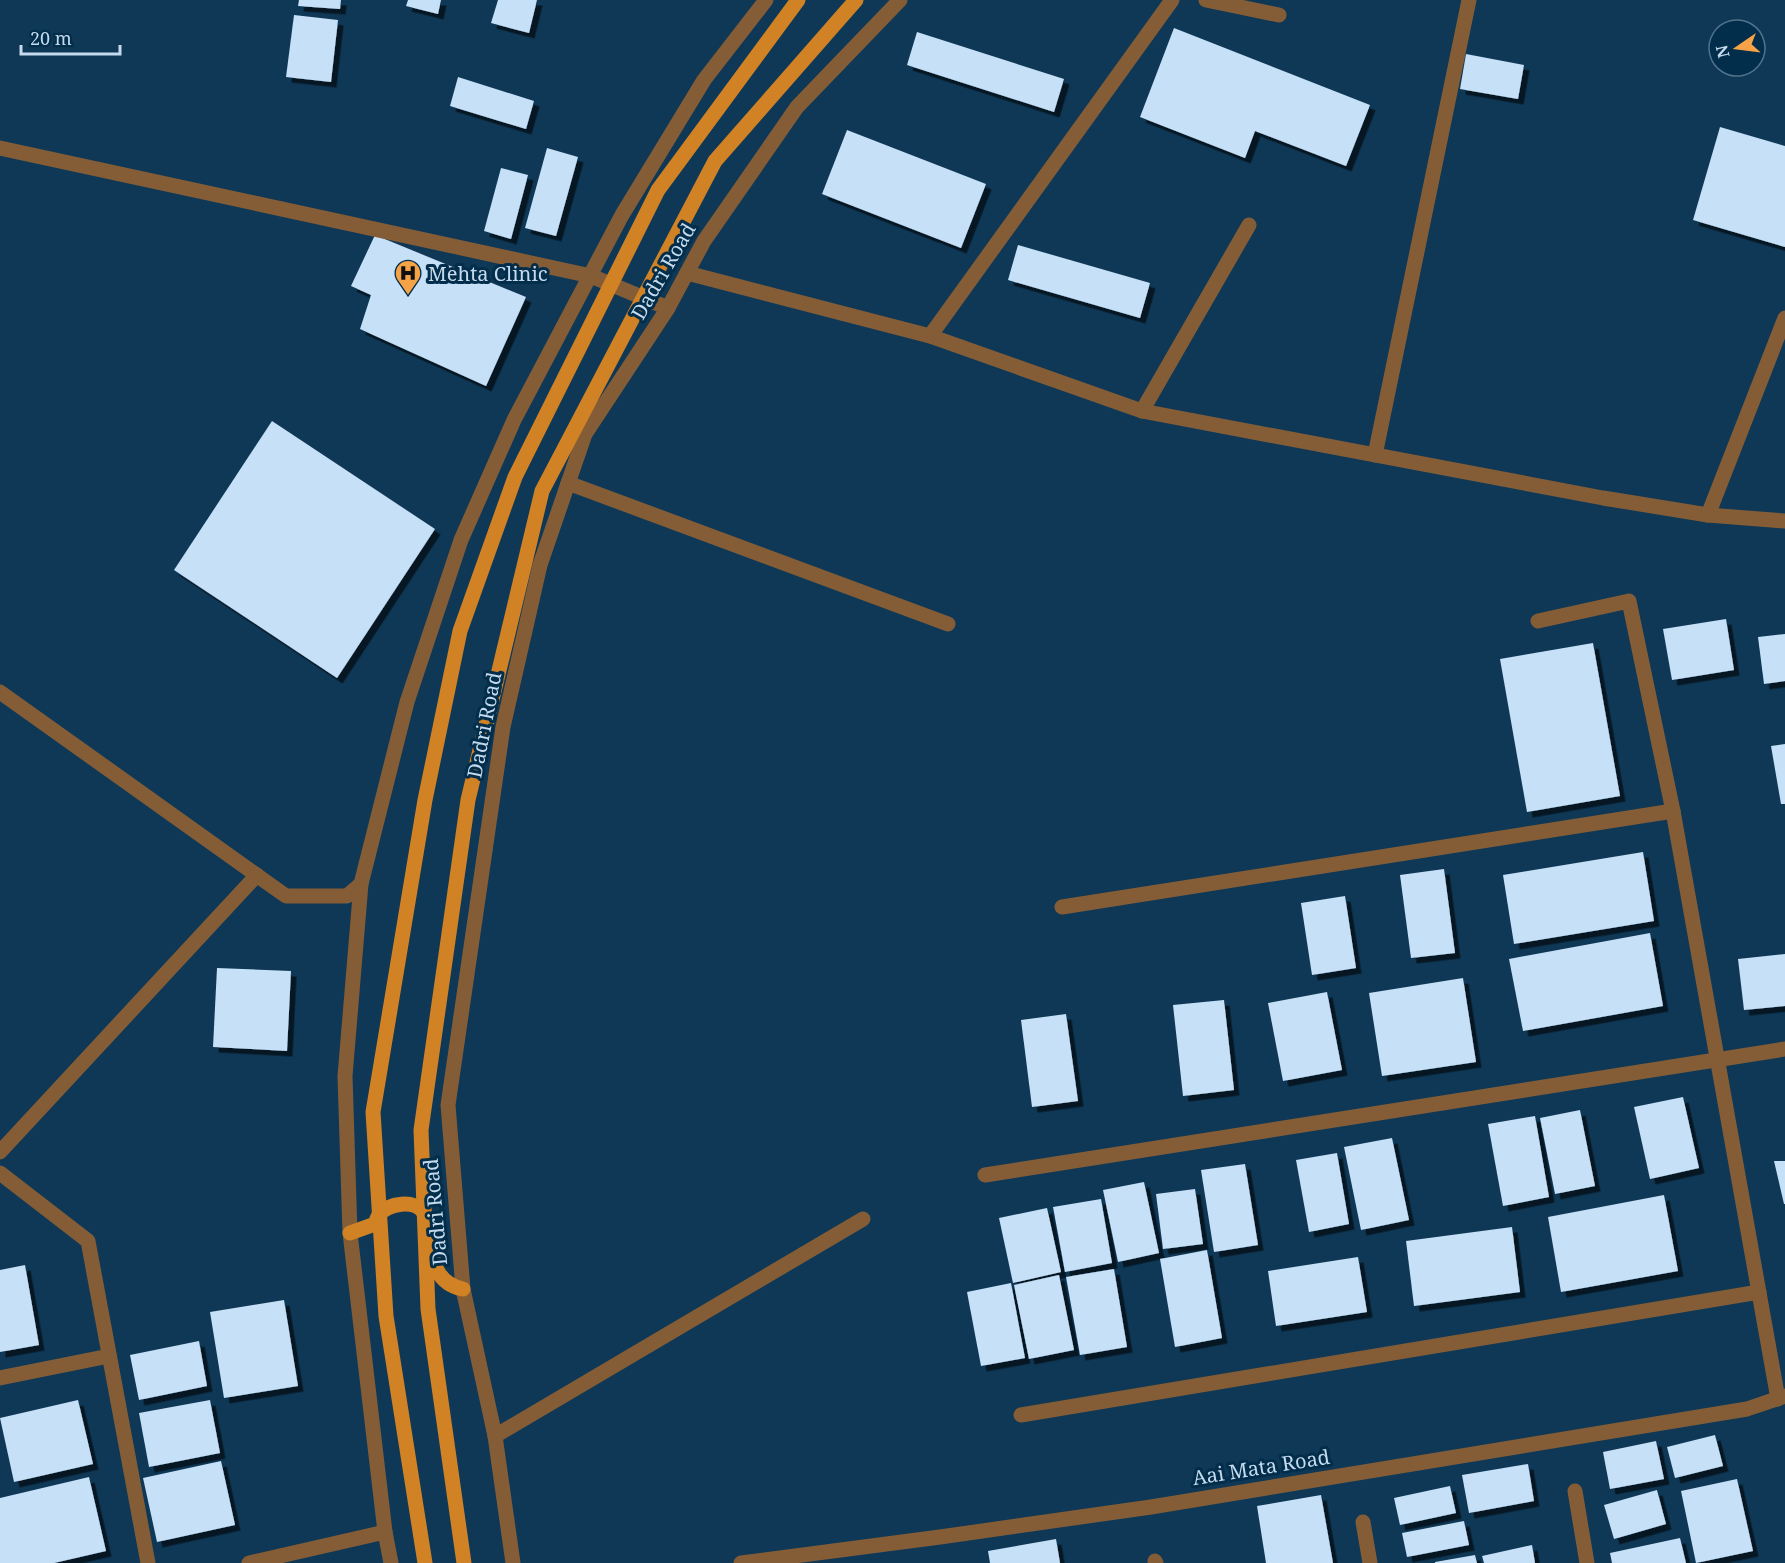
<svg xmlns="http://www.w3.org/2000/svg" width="1785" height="1563" viewBox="0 0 1785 1563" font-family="'Noto Serif',serif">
<defs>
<filter id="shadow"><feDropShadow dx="5.5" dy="5.5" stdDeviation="0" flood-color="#0009"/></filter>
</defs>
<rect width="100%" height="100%" fill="#0e3856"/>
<g fill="#c6e0f7" filter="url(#shadow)">
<polygon points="299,0 341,0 340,9 298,6"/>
<polygon points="408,0 441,0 438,14 406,6"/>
<polygon points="498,0 537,0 529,33 491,23"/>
<polygon points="294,15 338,20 331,82 286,77"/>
<polygon points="1174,28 1370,105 1346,166 1255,131 1245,158 1140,117"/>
<polygon points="917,32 1064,79 1054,112 907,65"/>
<polygon points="1466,54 1524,65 1518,99 1460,89"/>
<polygon points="458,77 534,101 526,129 450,106"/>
<polygon points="1720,127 1785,146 1785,247 1693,220"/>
<polygon points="847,130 986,184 961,248 822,194"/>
<polygon points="547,148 578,157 556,236 525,228"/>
<polygon points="501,168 528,175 511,239 484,231"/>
<polygon points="375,235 526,297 486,386 360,329 371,295 351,286"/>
<polygon points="1018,245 1150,283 1140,318 1008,280"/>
<polygon points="272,421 435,529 337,678 174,570"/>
<polygon points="1726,619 1734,670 1672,680 1663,629"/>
<polygon points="1785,634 1785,681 1764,684 1758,637"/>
<polygon points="1593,643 1620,796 1527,812 1500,659"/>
<polygon points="1785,744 1785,804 1781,804 1771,746"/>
<polygon points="1643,852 1654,921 1514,944 1503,875"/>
<polygon points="1444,869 1455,953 1411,958 1400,875"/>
<polygon points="1345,896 1356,968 1312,975 1301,903"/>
<polygon points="1650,933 1663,1006 1523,1031 1509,959"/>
<polygon points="1785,954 1785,1006 1744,1010 1738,959"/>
<polygon points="217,968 291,971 287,1051 213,1047"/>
<polygon points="1463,978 1476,1062 1382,1076 1369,993"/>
<polygon points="1327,992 1342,1070 1283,1081 1268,1003"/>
<polygon points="1224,1000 1234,1090 1183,1096 1173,1005"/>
<polygon points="1066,1014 1078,1101 1032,1107 1021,1020"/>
<polygon points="1683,1097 1699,1168 1650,1179 1634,1107"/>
<polygon points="1580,1110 1595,1186 1555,1194 1540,1118"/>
<polygon points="1535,1116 1549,1197 1503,1206 1488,1124"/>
<polygon points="1392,1138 1409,1220 1361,1230 1344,1147"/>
<polygon points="1337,1153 1349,1224 1309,1232 1296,1160"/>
<polygon points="1774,1161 1785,1161 1785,1204 1784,1204"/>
<polygon points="1245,1164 1258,1245 1214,1252 1201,1170"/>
<polygon points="1144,1182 1159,1253 1118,1262 1103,1190"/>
<polygon points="1195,1189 1203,1244 1163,1249 1156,1194"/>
<polygon points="1664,1195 1678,1271 1561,1292 1548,1217"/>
<polygon points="1101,1199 1112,1263 1065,1272 1053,1207"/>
<polygon points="1047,1208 1061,1272 1013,1283 999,1218"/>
<polygon points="1512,1227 1520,1292 1414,1306 1406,1241"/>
<polygon points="1207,1250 1222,1338 1175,1347 1160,1259"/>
<polygon points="1358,1257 1367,1312 1276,1326 1268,1271"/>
<polygon points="25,1265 39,1345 0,1352 0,1270"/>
<polygon points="1114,1269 1127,1347 1080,1355 1066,1277"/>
<polygon points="1059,1275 1074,1350 1029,1359 1014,1285"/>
<polygon points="1011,1283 1025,1358 981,1366 967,1292"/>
<polygon points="284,1300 298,1386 224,1398 210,1312"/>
<polygon points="199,1341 207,1386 139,1400 130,1355"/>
<polygon points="78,1400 93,1464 14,1482 0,1418"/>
<polygon points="210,1400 220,1453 149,1467 139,1413"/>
<polygon points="1715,1435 1723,1466 1675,1478 1667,1447"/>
<polygon points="1656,1441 1664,1479 1610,1489 1603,1452"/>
<polygon points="221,1461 235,1525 157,1542 143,1478"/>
<polygon points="1528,1464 1534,1501 1469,1513 1462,1475"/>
<polygon points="89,1477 106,1551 54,1563 0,1563 0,1498"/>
<polygon points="1737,1479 1753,1551 1696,1563 1681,1491"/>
<polygon points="1450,1486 1456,1513 1400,1525 1394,1498"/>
<polygon points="1657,1490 1666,1524 1614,1539 1604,1505"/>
<polygon points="1321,1495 1333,1563 1266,1563 1257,1506"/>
<polygon points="1464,1521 1469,1545 1407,1557 1402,1533"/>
<polygon points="1680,1538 1686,1563 1612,1563 1610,1553"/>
<polygon points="1056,1539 1060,1563 990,1563 988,1551"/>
<polygon points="1532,1545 1535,1563 1484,1563 1482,1556"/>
<polygon points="1475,1555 1477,1563 1435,1563 1435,1562"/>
</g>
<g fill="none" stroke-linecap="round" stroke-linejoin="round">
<g stroke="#845d37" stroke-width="15">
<polyline points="1206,0 1279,15"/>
<polyline points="0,148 591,276 668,308"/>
<polyline points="687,273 930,336 1142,411 1603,498 1708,515 1785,521"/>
<polyline points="930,336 1172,0"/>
<polyline points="1142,411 1249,225"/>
<polyline points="1375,455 1469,0"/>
<polyline points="568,483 948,624"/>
<polyline points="1708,515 1785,318"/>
<polyline points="1538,621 1629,601 1673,811 1778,1399"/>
<polyline points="0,692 286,896 347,896 361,884"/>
<polyline points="1062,907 1673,811"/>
<polyline points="0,1152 257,875"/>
<polyline points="0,1173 88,1241 148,1563"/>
<polyline points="985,1175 1785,1049"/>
<polyline points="0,1378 109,1356"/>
<polyline points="1021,1415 1759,1292"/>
<polyline points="495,1436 863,1219"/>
<polyline points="1575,1491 1587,1563"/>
<polyline points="1363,1522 1370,1563"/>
<polyline points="1155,1561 1156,1563"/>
<polyline points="249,1563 385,1532"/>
<polyline points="391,1563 385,1532 350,1233 345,1076 361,884 407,702 461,540 514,420 622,215 704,80 766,0"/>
<polyline points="513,1563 495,1436 463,1289 448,1105 503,727 540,565 585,434 668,308 704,241 797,107 900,0"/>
<polyline points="741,1563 940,1537 1151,1507 1747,1409 1785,1396"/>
</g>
<path stroke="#d18224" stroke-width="15" d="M350,1233L375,1224C376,1221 377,1218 379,1215C387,1203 416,1199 424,1213C427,1218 427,1225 428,1231C432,1256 433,1283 463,1289"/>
<g stroke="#d18224" stroke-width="15">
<polyline points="425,1563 386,1316 373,1112 425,800 460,631 515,477 658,190 798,0"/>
<polyline points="464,1563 428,1309 421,1130 468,800 542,491 715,161 856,0"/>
</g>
</g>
<defs>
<g id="hospital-pin" transform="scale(1.35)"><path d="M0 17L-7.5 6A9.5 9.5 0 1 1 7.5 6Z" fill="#f6a247" stroke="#022d4b"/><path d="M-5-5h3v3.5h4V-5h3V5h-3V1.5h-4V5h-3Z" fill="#111"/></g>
</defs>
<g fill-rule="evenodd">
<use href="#hospital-pin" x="408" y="273"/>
</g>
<g text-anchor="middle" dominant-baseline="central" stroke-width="6" stroke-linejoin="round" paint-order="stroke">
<g font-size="20" fill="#c5dbed" stroke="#022d4b">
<text transform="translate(663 271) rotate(-60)">Dadri Road</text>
<text transform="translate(484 725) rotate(-79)">Dadri Road</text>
<text transform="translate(435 1212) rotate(-95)">Dadri Road</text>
<text transform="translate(1261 1467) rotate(-9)">Aai Mata Road</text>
</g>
<g font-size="20" fill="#c5dbed" stroke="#022d4b" text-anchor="start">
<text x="428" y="273">Mehta Clinic</text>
</g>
</g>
<g transform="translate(1737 48) rotate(256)"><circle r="28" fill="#022d4b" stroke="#50738c" stroke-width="1.5"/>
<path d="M0-4.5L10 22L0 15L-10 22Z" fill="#f6a247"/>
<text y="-9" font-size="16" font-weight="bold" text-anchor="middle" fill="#c5dbed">N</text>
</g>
<path d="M21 45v9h99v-9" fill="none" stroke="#c5dbed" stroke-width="3"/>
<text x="30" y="45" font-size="18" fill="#c5dbed" stroke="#022d4b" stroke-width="4.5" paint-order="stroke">20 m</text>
</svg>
